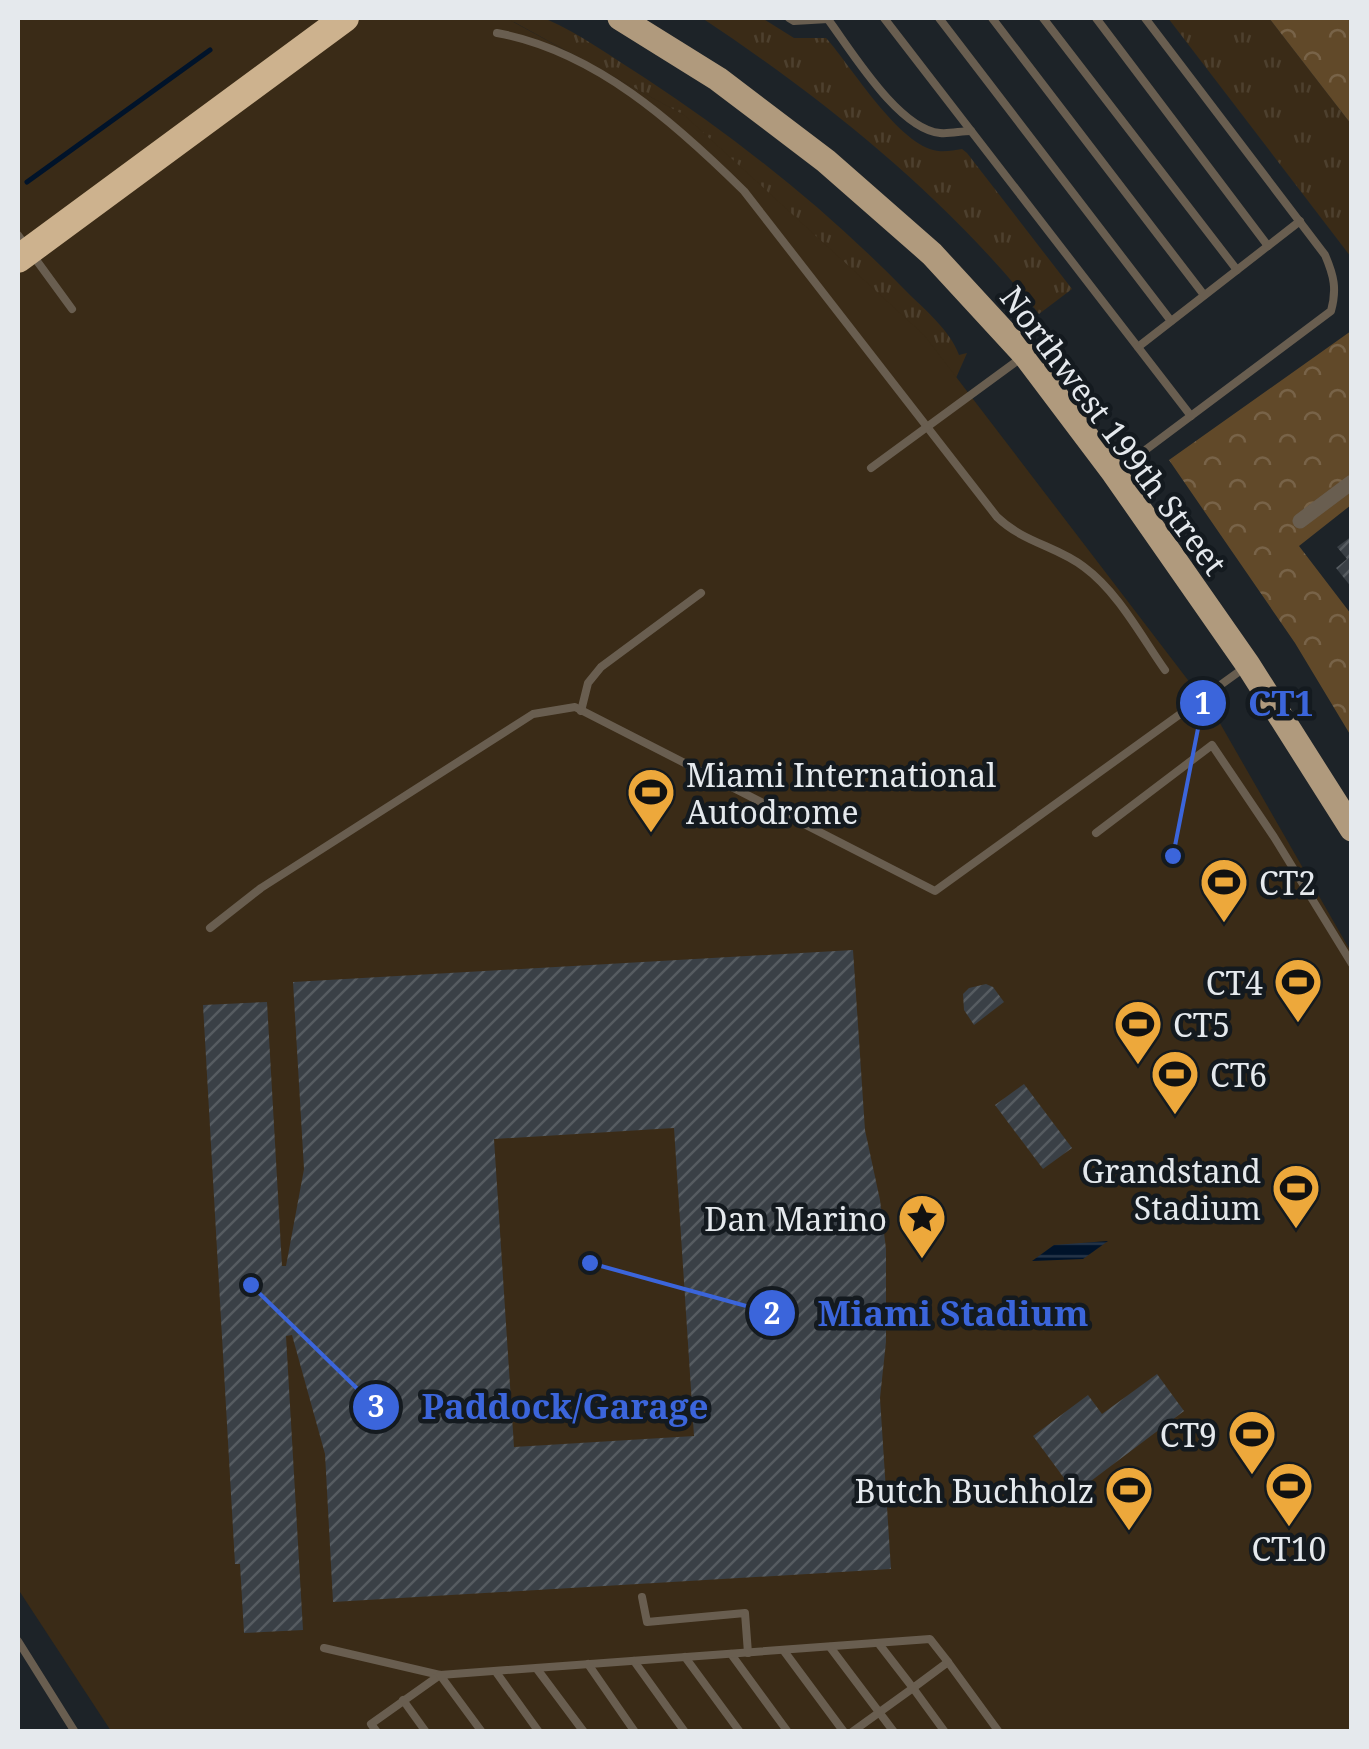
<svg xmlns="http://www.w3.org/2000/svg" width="1369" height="1749" viewBox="0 0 1369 1749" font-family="'Noto Serif',serif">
<defs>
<pattern id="grass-tufts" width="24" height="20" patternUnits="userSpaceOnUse" patternTransform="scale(2.5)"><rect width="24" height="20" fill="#3a2b17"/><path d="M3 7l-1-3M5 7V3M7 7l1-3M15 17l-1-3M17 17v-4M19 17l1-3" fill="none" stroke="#4d402e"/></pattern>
<pattern id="forest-crowns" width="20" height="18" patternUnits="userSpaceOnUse" patternTransform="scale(2.5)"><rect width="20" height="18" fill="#614929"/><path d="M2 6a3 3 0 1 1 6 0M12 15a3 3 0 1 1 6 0" fill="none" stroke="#786348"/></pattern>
<pattern id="water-rules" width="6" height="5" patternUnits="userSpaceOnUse" patternTransform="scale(2.5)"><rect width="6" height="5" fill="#00132a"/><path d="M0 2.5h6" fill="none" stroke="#253549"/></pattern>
<pattern id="building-hatch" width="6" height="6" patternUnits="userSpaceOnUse" patternTransform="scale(2.5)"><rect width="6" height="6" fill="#3a4046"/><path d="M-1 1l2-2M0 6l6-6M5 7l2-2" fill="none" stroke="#565c61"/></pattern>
</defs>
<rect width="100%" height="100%" fill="#1d2328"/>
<g fill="url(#grass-tufts)">
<path d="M416,18C441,18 528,12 546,19C581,34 613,58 645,78C739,140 827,210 906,291C924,309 950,330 959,355L967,353L956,378L683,115L514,22Z"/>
<path d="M702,18H762L794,38H826C852,67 899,146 938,151C946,152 955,150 962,149L967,153L1072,289L1039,314C946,197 827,101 702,18Z"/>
<polygon points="1168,18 1269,18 1351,124 1351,257"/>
</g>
<g fill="url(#forest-crowns)">
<polygon points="1269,18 1351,18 1351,124"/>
<polygon points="1351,331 1351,505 1299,546 1351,614 1351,736 1295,643 1169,460"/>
</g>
<polygon fill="#3a2b17" points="18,18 506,18 684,115 924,335 1217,718 1351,952 1351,1731 111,1731 18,1589"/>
<polygon fill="url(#water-rules)" points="1108,1241 1083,1259 1032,1261 1054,1245"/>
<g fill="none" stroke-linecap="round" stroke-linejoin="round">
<polyline stroke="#00132a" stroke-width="5" points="27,182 210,50"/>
</g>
<g fill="url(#building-hatch)" fill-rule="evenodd">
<polygon points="1352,536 1352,588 1336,568 1347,559 1337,547"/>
<path d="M853,950L865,1130L880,1200L886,1249V1342L880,1398L891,1569L333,1602L325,1454L292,1335L286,1336L303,1630L244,1633L240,1564H235L203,1005L267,1002L282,1266H286L304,1169L293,982ZM674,1128L694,1436L514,1447L494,1139Z"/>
<polygon points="986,984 993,987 1004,1002 974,1025 964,1010 963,994 969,988"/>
<polygon points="1024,1084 1072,1148 1043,1169 995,1105"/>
<polygon points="1157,1374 1184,1411 1075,1493 1033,1436 1088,1395 1102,1414"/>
</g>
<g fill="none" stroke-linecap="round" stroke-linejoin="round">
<g stroke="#695e50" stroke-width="8">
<polyline points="789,18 794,21 828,19"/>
<path d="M827,18C851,50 898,129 940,133C950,134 961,131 971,131"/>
<polyline points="884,18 1191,416"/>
<polyline points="939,18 1171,321"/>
<polyline points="992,18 1204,295"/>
<polyline points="1043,18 1237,270"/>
<polyline points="1096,18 1268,246"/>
<path d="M497,33C595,51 675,123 744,191L997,517C1024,543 1057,546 1084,567C1118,592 1141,636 1165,670"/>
<polyline points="18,235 72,309"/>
<polyline points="1138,347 1300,221"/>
<polyline points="871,468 1021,358"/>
<path d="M1120,469L1331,311C1337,289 1334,276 1325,255L1145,18"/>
<polyline points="581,711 588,683 601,667 701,593"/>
<polyline points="1096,833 1212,745 1274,837 1352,964"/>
<polyline points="210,928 261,888 533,714 575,707 935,891 1244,668"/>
<polyline points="642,1597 647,1622 745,1613 748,1653"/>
<polyline points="18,1641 75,1732"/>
<polyline points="879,1644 913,1688 948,1662 999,1732"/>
<polyline points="830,1647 894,1732"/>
<polyline points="324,1648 440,1675"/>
<polyline points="784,1651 844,1732"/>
<polyline points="731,1654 788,1732"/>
<polyline points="685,1657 740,1732"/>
<polyline points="634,1661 685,1732"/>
<polyline points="588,1664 635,1732"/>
<polyline points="537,1669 584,1732"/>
<polyline points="496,1672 539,1732"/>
<polyline points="403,1700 426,1732"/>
<polyline points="377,1732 371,1724 440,1675"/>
<polyline points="482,1732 440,1675 930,1639 948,1662"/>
<polyline points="852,1732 913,1688 945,1732"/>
</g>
<polyline stroke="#695e50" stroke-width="15" points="1300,521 1352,482"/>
<polyline stroke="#b09a7d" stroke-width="25" points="620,18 718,79 826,161 932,254 1025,355 1114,473 1248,665 1352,829"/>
<polyline stroke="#cdb28e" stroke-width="28" points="18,259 345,18"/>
</g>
<defs>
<g id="stadium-pin" transform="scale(2.5)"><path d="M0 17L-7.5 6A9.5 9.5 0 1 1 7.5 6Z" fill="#eda83b" stroke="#141a1f"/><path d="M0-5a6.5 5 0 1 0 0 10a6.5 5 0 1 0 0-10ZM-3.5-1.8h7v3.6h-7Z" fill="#111"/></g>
<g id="sight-pin" transform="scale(2.5)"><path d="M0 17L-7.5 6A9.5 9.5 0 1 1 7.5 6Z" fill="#eda83b" stroke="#141a1f"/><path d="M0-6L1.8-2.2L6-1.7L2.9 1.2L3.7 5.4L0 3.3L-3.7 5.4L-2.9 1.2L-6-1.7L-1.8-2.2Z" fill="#111"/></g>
</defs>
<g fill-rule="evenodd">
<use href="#stadium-pin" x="651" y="792"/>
<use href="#stadium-pin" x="1224" y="882"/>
<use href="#stadium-pin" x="1298" y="982"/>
<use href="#stadium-pin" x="1138" y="1024"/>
<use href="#stadium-pin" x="1175" y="1074"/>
<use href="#stadium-pin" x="1296" y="1188"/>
<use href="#sight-pin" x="922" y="1218"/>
<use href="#stadium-pin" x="1252" y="1434"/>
<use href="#stadium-pin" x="1289" y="1486"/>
<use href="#stadium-pin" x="1129" y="1490"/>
</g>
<g text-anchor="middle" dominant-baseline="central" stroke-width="9" stroke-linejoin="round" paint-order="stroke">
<g font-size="32" fill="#e5e9ed" stroke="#141a1f">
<text transform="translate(1114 430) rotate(53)">Northwest 199th Street</text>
</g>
<g font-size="32" fill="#e5e9ed" stroke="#141a1f" text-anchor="end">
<text x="686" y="774" text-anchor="start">Miami International<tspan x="686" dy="37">Autodrome</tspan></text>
<text x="1259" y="882" text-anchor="start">CT2</text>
<text x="1263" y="982">CT4</text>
<text x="1173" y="1024" text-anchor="start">CT5</text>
<text x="1210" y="1074" text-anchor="start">CT6</text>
<text x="1261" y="1170">Grandstand<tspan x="1261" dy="37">Stadium</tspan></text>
<text x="887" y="1218">Dan Marino</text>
<text x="1217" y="1434">CT9</text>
<text x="1094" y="1490">Butch Buchholz</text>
<text x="1289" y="1548" text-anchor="middle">CT10</text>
</g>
</g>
<path fill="none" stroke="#3b65db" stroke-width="4" d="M1173 856L1203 703M590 1263L772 1313M251 1285L376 1407"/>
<g fill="#3b65db" stroke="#141a1f" stroke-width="4">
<circle cx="1173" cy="856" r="10"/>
<circle cx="590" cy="1263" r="10"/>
<circle cx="251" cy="1285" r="10"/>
<circle cx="1203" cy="703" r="25"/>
<circle cx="772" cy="1313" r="25"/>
<circle cx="376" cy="1407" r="25"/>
</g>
<g font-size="30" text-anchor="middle" font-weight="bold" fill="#fff">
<text x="1203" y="714">1</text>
<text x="772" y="1324">2</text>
<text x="376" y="1417">3</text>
</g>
<g font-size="35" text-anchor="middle" font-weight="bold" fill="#3b65db" stroke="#141a1f" stroke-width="9" stroke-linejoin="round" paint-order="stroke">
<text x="1281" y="716">CT1</text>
<text x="953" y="1326">Miami Stadium</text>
<text x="565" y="1419">Paddock/Garage</text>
</g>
<rect width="1369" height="1749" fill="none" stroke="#e5e9ed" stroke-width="40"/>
</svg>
